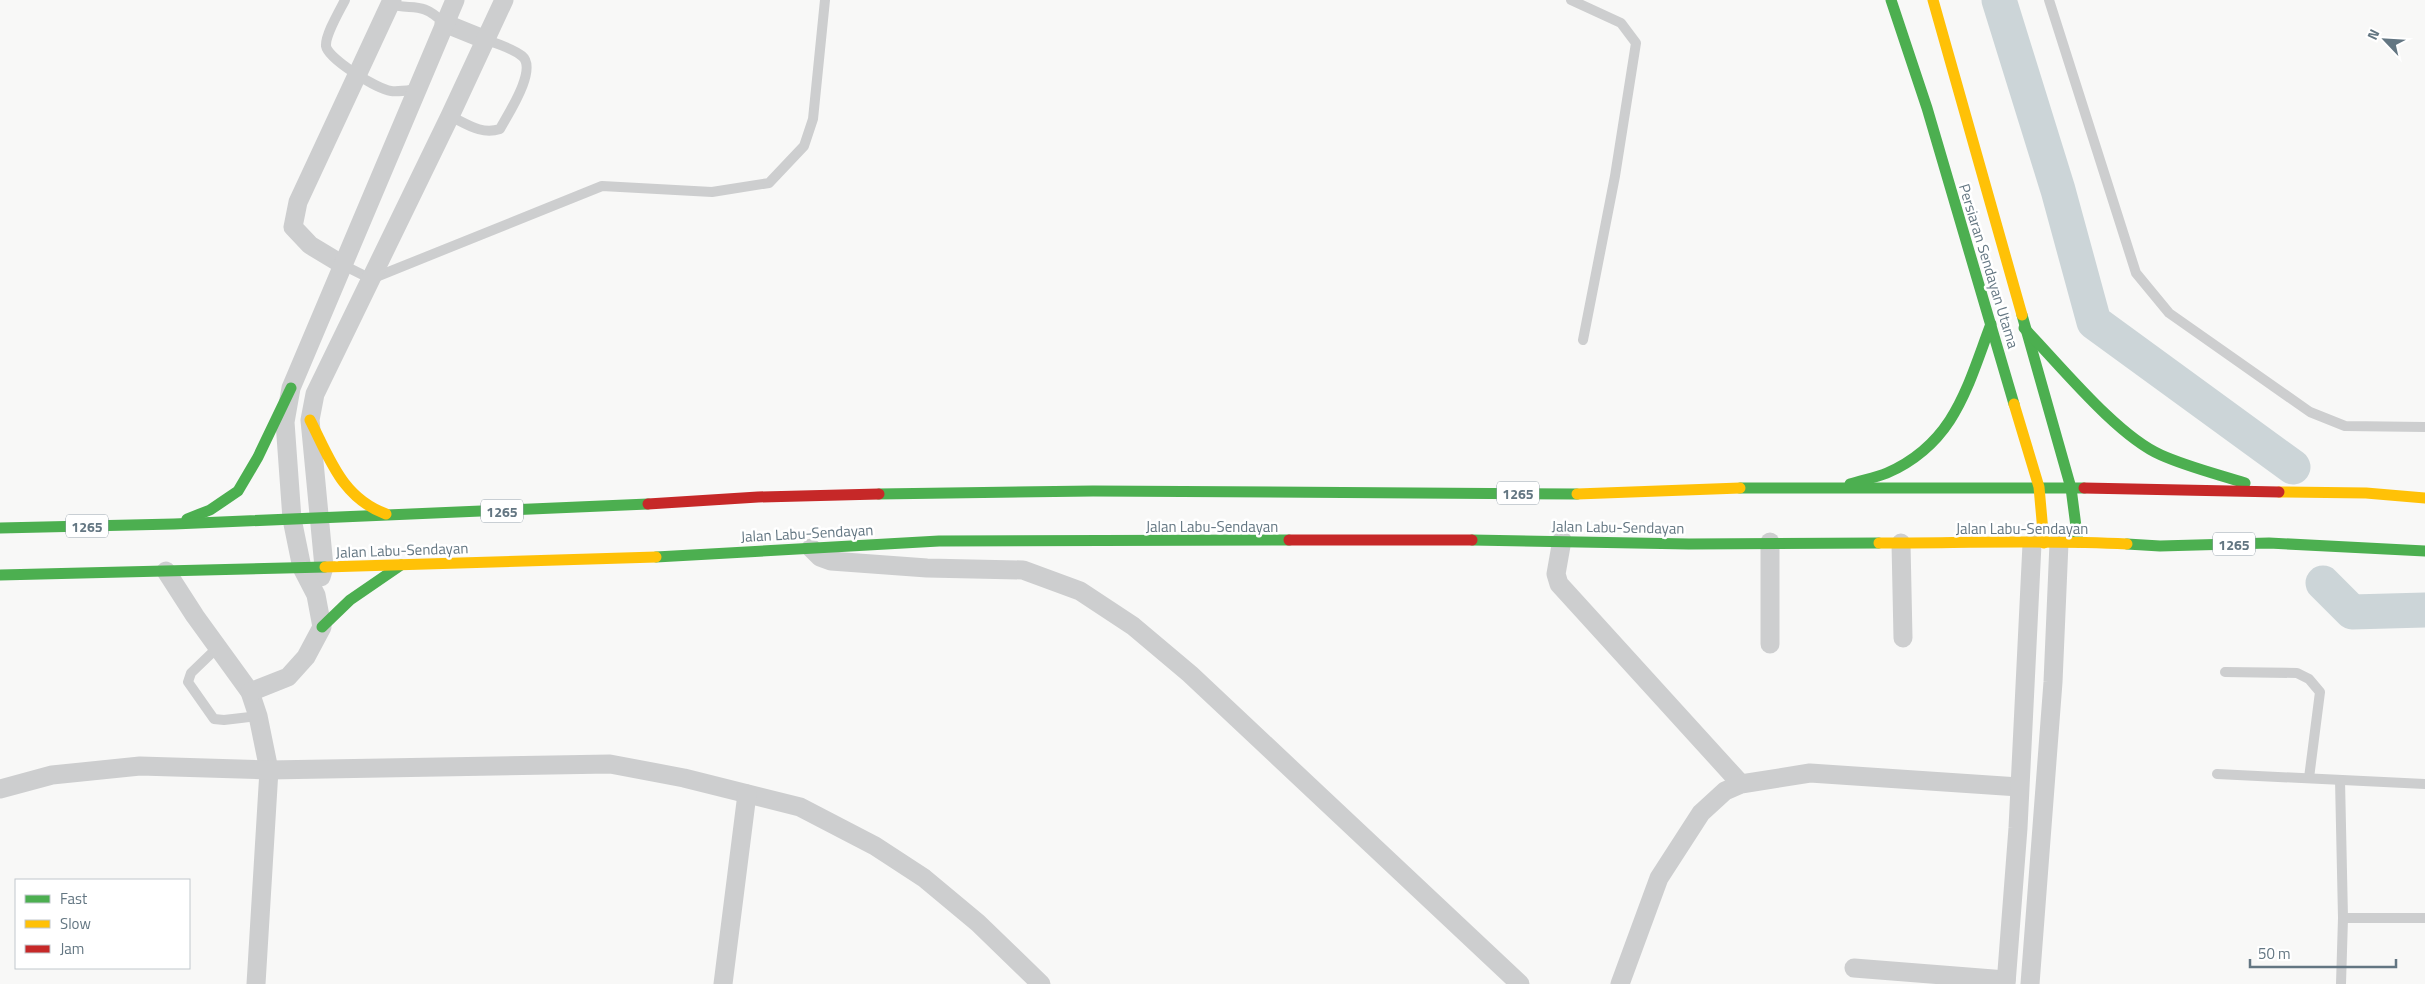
<svg xmlns="http://www.w3.org/2000/svg" width="2425" height="984" viewBox="0 0 2425 984" font-family="'Titillium Web',sans-serif">
<rect width="100%" height="100%" fill="#f8f8f7"/>
<g fill="none" stroke-linecap="round" stroke-linejoin="round">
<g stroke="#ccd5d8" stroke-width="35">
<polyline points="1999,0 2058,190 2094,322 2293,467"/>
<polyline points="2323,583 2352,612 2425,610"/>
</g>
<g stroke="#cdcecf" stroke-width="10">
<path d="M345,0C340,10 325,35 326,46C328,59 377,89 391,91C399,92 409,90 417,89"/>
<polyline points="1571,0 1621,23 1636,43 1615,176 1583,340"/>
<polyline points="2049,0 2136,273 2169,313 2310,412 2345,426 2425,427"/>
<path d="M388,4C414,11 420,0 444,23"/>
<path d="M450,116C467,124 481,135 500,129C508,114 538,69 522,56C512,48 498,44 486,40"/>
<polyline points="343,265 371,279 602,186 712,192 769,183 804,146 813,119 825,0"/>
<polyline points="218,647 191,673 188,682 214,719 224,720 258,716"/>
<polyline points="2225,672 2297,673 2309,679 2320,692 2309,778"/>
<polyline points="2217,774 2425,784"/>
<polyline points="2340,780 2343,918 2341,984"/>
<polyline points="2343,918 2425,918"/>
</g>
<g stroke="#cdcecf" stroke-width="19">
<polyline points="444,23 486,40"/>
<polyline points="343,265 310,245 293,227 298,202 392,0"/>
<polyline points="1562,540 1556,574 1559,584 1741,784"/>
<polyline points="1901,543 1903,638"/>
<polyline points="811,548 820,557 831,561 927,568 1023,570 1080,591 1133,626 1190,674 1520,984"/>
<polyline points="166,571 195,616 250,692 258,716 269,770 256,984"/>
<polyline points="321,577 324,567 310,420 315,394 450,116 504,0"/>
<polyline points="1770,644 1770,542"/>
<polyline points="250,692 288,677 306,657 322,627 316,595 302,568 292,519 285,422 291,388 455,0"/>
<polyline points="0,789 52,775 140,766 269,770 610,764 684,778 800,807 875,846 924,878 978,923 1041,984"/>
<polyline points="1854,968 2006,980"/>
<polyline points="723,984 747,794"/>
<polyline points="1620,984 1659,878 1701,813 1725,791 1741,784 1810,773 2019,787"/>
<polyline points="2006,984 2018,828 2032,544"/>
<polyline points="2030,984 2053,682 2059,543"/>
</g>
<g stroke="#4caf50" stroke-width="11">
<polyline points="1891,0 1927,108 2014,404"/>
<polyline points="2022,315 2071,488 2078,542"/>
<path d="M2024,328C2059,364 2117,436 2161,455C2188,467 2217,474 2245,483"/>
<path d="M1850,484C1862,480 1875,478 1887,473C1955,443 1967,387 1991,324"/>
<polyline points="1740,488 2084,488"/>
<polyline points="879,494 1093,491 1577,494"/>
<polyline points="187,519 210,510 238,491 258,457 291,388"/>
<polyline points="0,528 174,524 648,504"/>
<polyline points="1472,540 1689,544 1879,543"/>
<polyline points="2127,544 2160,546 2269,543 2425,551"/>
<polyline points="656,557 939,541 1289,540"/>
<polyline points="0,575 325,567"/>
<polyline points="322,627 350,600 401,565"/>
</g>
<g stroke="#ffc107" stroke-width="11">
<polyline points="1933,0 2022,315"/>
<polyline points="2014,404 2039,487 2044,543"/>
<path d="M310,420C330,459 342,498 386,514"/>
<polyline points="2279,492 2366,493 2425,498"/>
<polyline points="1577,494 1740,488"/>
<path d="M1879,543C1961,543 2044,540 2127,544"/>
<polyline points="325,567 656,557"/>
</g>
<g stroke="#c62828" stroke-width="11">
<polyline points="2084,488 2279,492"/>
<polyline points="648,504 758,497 879,494"/>
<polyline points="1289,540 1472,540"/>
</g>
</g>
<g text-anchor="middle" dominant-baseline="central" stroke-width="5" stroke-linejoin="round" paint-order="stroke">
<g fill="#fff" stroke="#929fa8" stroke-width="1">
<rect x="1497" y="481.5" width="42" height="23" rx="4"/>
<rect x="481" y="499.5" width="42" height="23" rx="4"/>
<rect x="66" y="514.5" width="42" height="23" rx="4"/>
<rect x="2213" y="532.5" width="42" height="23" rx="4"/>
</g>
<g font-size="14" font-weight="bold" fill="#637682">
<text x="1518" y="493">1265</text>
<text x="502" y="511">1265</text>
<text x="87" y="526">1265</text>
<text x="2234" y="544">1265</text>
</g>
<g font-size="15" fill="#637682" stroke="#fff">
<text transform="translate(1989 266) rotate(73)">Persiaran Sendayan Utama</text>
<text x="1212" y="526">Jalan Labu-Sendayan</text>
<text transform="translate(1618 527) rotate(1)">Jalan Labu-Sendayan</text>
<text x="2022" y="528">Jalan Labu-Sendayan</text>
<text transform="translate(807 533) rotate(-3)">Jalan Labu-Sendayan</text>
<text transform="translate(402 550) rotate(-2)">Jalan Labu-Sendayan</text>
</g>
</g>
<rect x="15" y="879" width="175" height="90" fill="#ffffff" stroke="#c1c8cd"/>
<rect x="25" y="895" width="25" height="8" fill="#4caf50" stroke="#c1c8cd"/>
<text x="60" y="904" font-size="15" fill="#637682">Fast</text>
<rect x="25" y="920" width="25" height="8" fill="#ffc107" stroke="#c1c8cd"/>
<text x="60" y="929" font-size="15" fill="#637682">Slow</text>
<rect x="25" y="945" width="25" height="8" fill="#c62828" stroke="#c1c8cd"/>
<text x="60" y="954" font-size="15" fill="#637682">Jam</text>
<g transform="translate(2385 40) rotate(295)" stroke="#ffffff" stroke-width="4" paint-order="stroke">
<path d="M0-4L9 19L0 12L-9 19Z" fill="#637682"/>
<text y="-8" font-size="14" font-weight="bold" text-anchor="middle" fill="#637682">N</text>
</g>
<path d="M2250 959v8h146v-8" fill="none" stroke="#637682" stroke-width="2.5"/>
<text x="2258" y="959" font-size="15" fill="#637682" stroke="#ffffff" stroke-width="4" paint-order="stroke">50 m</text>
</svg>
